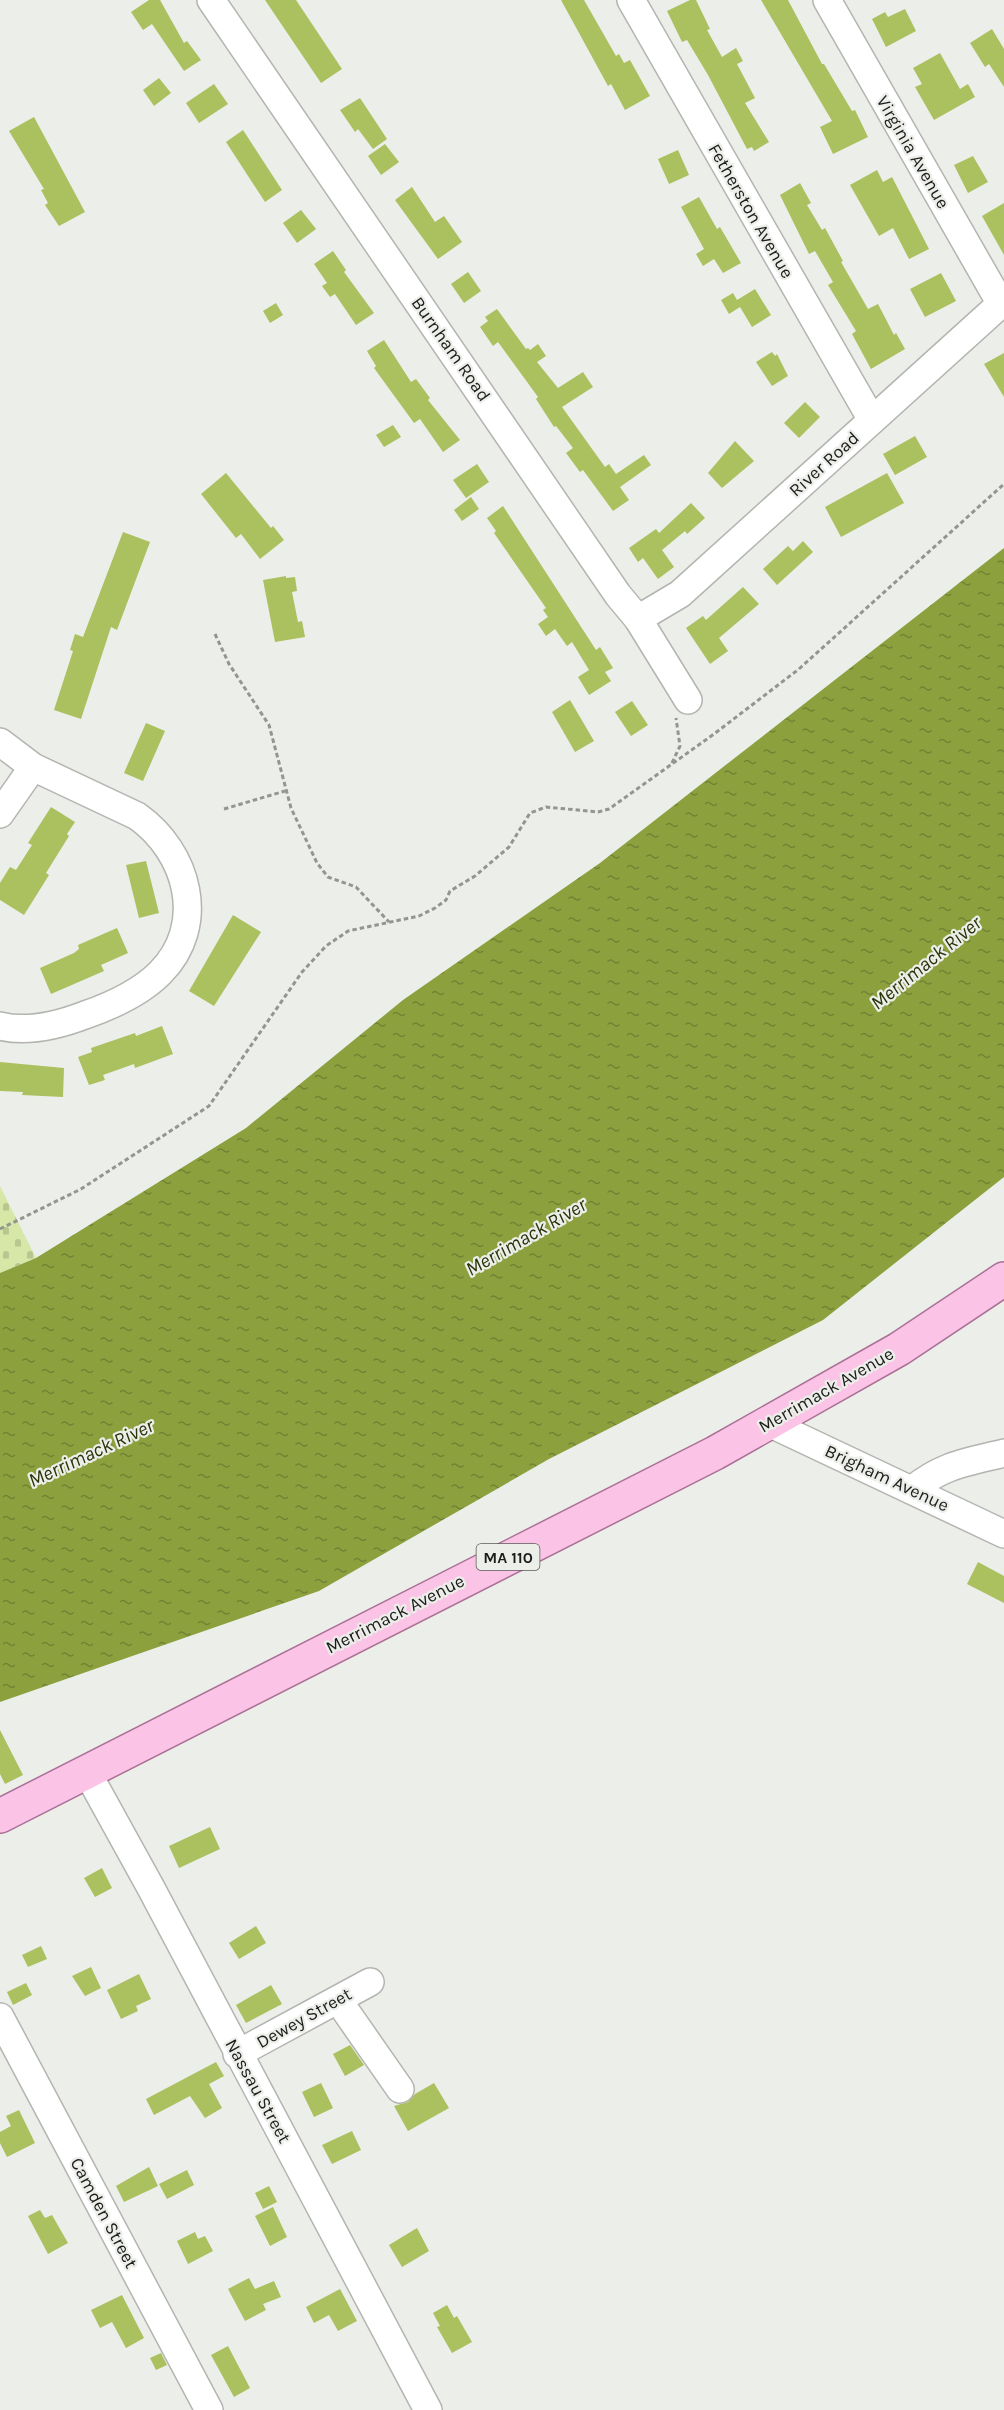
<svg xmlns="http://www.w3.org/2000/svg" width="1004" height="2410" viewBox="0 0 1004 2410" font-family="Karla,sans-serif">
<defs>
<pattern id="cemetery-stones" width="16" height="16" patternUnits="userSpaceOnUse" patternTransform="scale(1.5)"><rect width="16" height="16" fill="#d7e7a8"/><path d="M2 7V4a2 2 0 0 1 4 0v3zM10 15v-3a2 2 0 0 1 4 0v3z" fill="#b8c690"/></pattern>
<pattern id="water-ripples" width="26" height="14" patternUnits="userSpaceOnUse" patternTransform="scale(1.5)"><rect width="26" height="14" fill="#8ca03e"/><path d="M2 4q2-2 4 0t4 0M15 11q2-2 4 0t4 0" fill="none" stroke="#728233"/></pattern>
</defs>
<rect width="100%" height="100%" fill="#eceee9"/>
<polygon fill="url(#cemetery-stones)" points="0,1186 36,1258 0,1273"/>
<polygon fill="url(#water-ripples)" points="1004,548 1004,1177 823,1320 549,1459 319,1591 0,1702 0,1273 36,1258 246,1128 403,1000 600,863"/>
<g fill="#abc05f">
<polygon points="149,0 160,0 184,43 187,41 201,60 184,71 152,24 143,30 131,12"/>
<polygon points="265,0 296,0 342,69 321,83"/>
<polygon points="561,0 584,0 616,56 619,54 624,63 630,60 650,96 625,110 611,84 608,86"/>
<polygon points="690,0 696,0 710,29 707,30 722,57 736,48 743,61 737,64 755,98 745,103 769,142 754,151 752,147 747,149 708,75 687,40 682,42 667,11"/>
<polygon points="761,0 788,0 822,64 824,64 852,111 855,110 868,137 833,154 820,127 832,121"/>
<polygon points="905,9 916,31 886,47 872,19 885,12 888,17"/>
<polygon points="992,29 1004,49 1004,87 989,64 985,67 970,43"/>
<polygon points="940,53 960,89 968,84 975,97 934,120 915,87 922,84 913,68"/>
<polygon points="159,78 171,93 154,106 143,90"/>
<polygon points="214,84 228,104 199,123 186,103"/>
<polygon points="360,98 387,139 373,149 358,129 355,132 340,110"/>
<polygon points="34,117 85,212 59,226 45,205 48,203 41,190 44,189 9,131"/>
<polygon points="243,130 282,190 265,202 226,142"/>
<polygon points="385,144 399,162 381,175 368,156"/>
<polygon points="678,150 689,175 669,184 658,159"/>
<polygon points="973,156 988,182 968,193 954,165"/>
<polygon points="877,170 883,182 892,177 929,249 909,259 893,228 879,236 850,185"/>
<polygon points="800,183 811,203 807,205 822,230 825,228 843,261 841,262 868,309 878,304 894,335 896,333 905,349 871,369 852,334 856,331 828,285 833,282 815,251 809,254 780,195"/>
<polygon points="412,187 435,222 444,216 462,242 438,259 395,200"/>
<polygon points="699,197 717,229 720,227 741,263 723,273 714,259 703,266 696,254 704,249 681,207"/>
<polygon points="1004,203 1004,255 982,216"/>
<polygon points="301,210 316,229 297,243 283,223"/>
<polygon points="333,251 346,270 344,272 374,313 356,325 335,294 330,297 322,286 327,283 314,264"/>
<polygon points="468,272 481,291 464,303 451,284"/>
<polygon points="941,273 956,301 925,317 910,289"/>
<polygon points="755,289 771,315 752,327 740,307 729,314 721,300 733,293 737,300"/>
<polygon points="276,303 283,315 270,323 263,311"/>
<polygon points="497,309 526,349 528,348 530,350 538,344 546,356 537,362 558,388 583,372 593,387 562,407 605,467 609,464 616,474 644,455 651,465 620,487 629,500 613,511 583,470 580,472 566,453 573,448 556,426 554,427 536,399 538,397 498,342 493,346 480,327 488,321 485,317"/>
<polygon points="384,340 411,382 416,379 430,398 428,400 460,440 443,452 420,419 414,423 374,368 376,366 367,351"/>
<polygon points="772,352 775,356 777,354 788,376 772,386 756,362"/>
<polygon points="1004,353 1004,397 984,364"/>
<polygon points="805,402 820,417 799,438 784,423"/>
<polygon points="393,425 401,437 384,447 376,435"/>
<polygon points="915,436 927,457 895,475 883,454"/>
<polygon points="735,441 754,461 722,488 708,473"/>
<polygon points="477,464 489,482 466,498 453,480"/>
<polygon points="226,473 271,528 273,526 284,540 260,559 241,534 236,538 201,494"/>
<polygon points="887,473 904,503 841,537 825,507"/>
<polygon points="471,497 479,509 462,521 454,510"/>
<polygon points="691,503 705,518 687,534 685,531 662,550 674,567 658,579 643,558 638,562 629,548 656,529 659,533"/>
<polygon points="503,506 596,650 600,647 613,668 605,672 611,681 589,695 578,677 589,670 572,642 567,646 555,629 546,636 538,624 548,617 543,610 546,608 494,533 496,531 487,518"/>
<polygon points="123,532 150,542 117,630 111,627 81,719 54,710 73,651 70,650 75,634 83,637"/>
<polygon points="803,541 813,552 777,585 763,569 788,546 793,551"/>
<polygon points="286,576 286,578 295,577 297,591 292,592 298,622 302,621 305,637 275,642 263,580"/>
<polygon points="743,587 759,604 719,638 728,651 710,664 686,628 703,616 706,620"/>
<polygon points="570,700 594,741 575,752 552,712"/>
<polygon points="632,701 648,725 631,736 615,712"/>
<polygon points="146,723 165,731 143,781 124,773"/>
<polygon points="51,807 75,822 67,834 69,836 46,873 49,875 24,915 0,900 0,883 10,867 16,870 32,845 28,843"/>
<polygon points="146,861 159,913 139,918 126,865"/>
<polygon points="233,915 261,932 214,1006 189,991"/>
<polygon points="117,928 128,953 101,965 104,971 51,994 40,968 74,953 79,949 78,945"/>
<polygon points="162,1026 173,1054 135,1068 134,1064 103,1075 105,1080 89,1085 78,1057 92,1052 91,1048 135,1033 136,1036"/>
<polygon points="0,1062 64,1068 63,1097 22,1095 23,1092 0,1091"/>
<polygon points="978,1562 1004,1576 1004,1603 967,1584"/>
<polygon points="0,1730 23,1775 5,1784 0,1774"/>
<polygon points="210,1827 220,1849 179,1868 169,1846"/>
<polygon points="102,1868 112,1888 95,1897 84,1878"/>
<polygon points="256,1926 266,1943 239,1959 229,1943"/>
<polygon points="41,1946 47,1959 28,1967 22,1955"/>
<polygon points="91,1967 101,1988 85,1996 72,1976"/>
<polygon points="139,1974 151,1999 136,2006 138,2011 121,2019 107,1990"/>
<polygon points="26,1983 32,1995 13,2005 7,1992"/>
<polygon points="271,1985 282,2004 246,2023 236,2005"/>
<polygon points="350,2045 364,2065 345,2076 333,2054"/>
<polygon points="216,2062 224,2076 209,2084 222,2108 205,2118 190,2096 154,2115 146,2099"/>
<polygon points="321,2083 333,2108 314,2117 302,2092"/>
<polygon points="434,2083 449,2108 408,2131 394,2106 408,2102 415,2094"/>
<polygon points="19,2110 35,2143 7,2157 0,2143 0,2132 11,2126 6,2116"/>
<polygon points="352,2131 361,2150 332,2164 322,2145"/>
<polygon points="149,2167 158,2186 124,2202 116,2186"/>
<polygon points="187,2170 194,2185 167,2199 159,2184"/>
<polygon points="269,2186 277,2202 263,2209 255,2193"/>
<polygon points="273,2207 287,2237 270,2246 255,2216"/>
<polygon points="40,2210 45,2218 52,2215 68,2243 48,2254 28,2216"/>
<polygon points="417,2228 429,2251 402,2267 389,2245"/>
<polygon points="195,2232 198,2239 205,2236 213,2251 188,2264 177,2241"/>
<polygon points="249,2278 255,2289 274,2281 281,2297 263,2304 266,2310 245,2321 228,2289"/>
<polygon points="340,2289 357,2321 338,2331 329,2315 314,2323 306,2307"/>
<polygon points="122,2295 144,2338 126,2348 112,2322 100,2328 91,2310"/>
<polygon points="447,2305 454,2318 457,2316 472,2342 452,2353 437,2327 440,2326 433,2313"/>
<polygon points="228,2346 250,2388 234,2397 211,2355"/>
<polygon points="161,2353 167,2365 156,2370 150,2358"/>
</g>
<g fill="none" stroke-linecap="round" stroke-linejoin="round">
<g stroke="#b4b5b1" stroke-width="30">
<g id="minor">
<polyline points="211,0 618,595 638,619 688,700"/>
<polyline points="631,0 872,420"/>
<polyline points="827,0 1001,304"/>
<polyline points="638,619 680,594 1004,301"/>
<path d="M0,742L33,767L137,816C188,852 208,925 160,973C140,993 111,1006 85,1015C59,1025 28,1033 0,1026"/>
<polyline points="0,814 33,767"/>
<polyline points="769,1423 1004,1534"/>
<path d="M912,1490C942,1465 967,1462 1004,1453"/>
<polyline points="87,1772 151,1888 428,2410"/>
<polyline points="338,2000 400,2089"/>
<polyline points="0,2017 209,2410"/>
<polyline points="237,2054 370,1982"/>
</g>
</g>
<g stroke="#ab7095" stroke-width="36">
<polyline id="major" points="0,1816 715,1453 899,1349 1004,1279"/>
</g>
<g stroke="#939591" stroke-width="3" stroke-dasharray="4.5 3" stroke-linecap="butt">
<polyline points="215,634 229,664 269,725 291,808 317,863 328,877 356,887 389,922"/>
<polyline points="672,763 680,746 676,718"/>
<polyline points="224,809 285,791"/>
<polyline points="0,1229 81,1189 209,1106 302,972 326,946 348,931 419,916 435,908 446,900 450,891 475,876 509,847 530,813 546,807 598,812 609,809 714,734 799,669 1004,484"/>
</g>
<use href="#minor" stroke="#fff" stroke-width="27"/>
<use href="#major" stroke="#fbc4e6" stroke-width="33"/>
</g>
<g text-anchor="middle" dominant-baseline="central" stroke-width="4.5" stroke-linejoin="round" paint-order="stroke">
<rect fill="#eceee9" stroke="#5a5c59" stroke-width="1.5" x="476.5" y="1544" width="63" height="26" rx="4.5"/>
<g font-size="16" font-weight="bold" fill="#1c1d1b">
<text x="508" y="1557">MA 110</text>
</g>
<g font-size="18" fill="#1c1d1b" stroke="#eceee9">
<text transform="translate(913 152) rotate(60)">Virginia Avenue</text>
<text transform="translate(751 211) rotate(60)">Fetherston Avenue</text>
<text transform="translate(451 349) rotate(55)">Burnham Road</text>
<text transform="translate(824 464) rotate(-42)">River Road</text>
<text transform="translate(826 1390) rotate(-30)">Merrimack Avenue</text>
<text transform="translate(887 1478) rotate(25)">Brigham Avenue</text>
<text transform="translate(395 1614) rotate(-27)">Merrimack Avenue</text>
<text transform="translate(304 2018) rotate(-29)">Dewey Street</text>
<text transform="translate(258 2091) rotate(61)">Nassau Street</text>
<text transform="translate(104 2213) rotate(62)">Camden Street</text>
</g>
<g font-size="20" font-style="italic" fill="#2b3309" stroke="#eceee9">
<text transform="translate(926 963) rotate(-39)">Merrimack River</text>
<text transform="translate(526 1237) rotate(-30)">Merrimack River</text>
<text transform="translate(91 1453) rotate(-25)">Merrimack River</text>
</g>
</g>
</svg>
